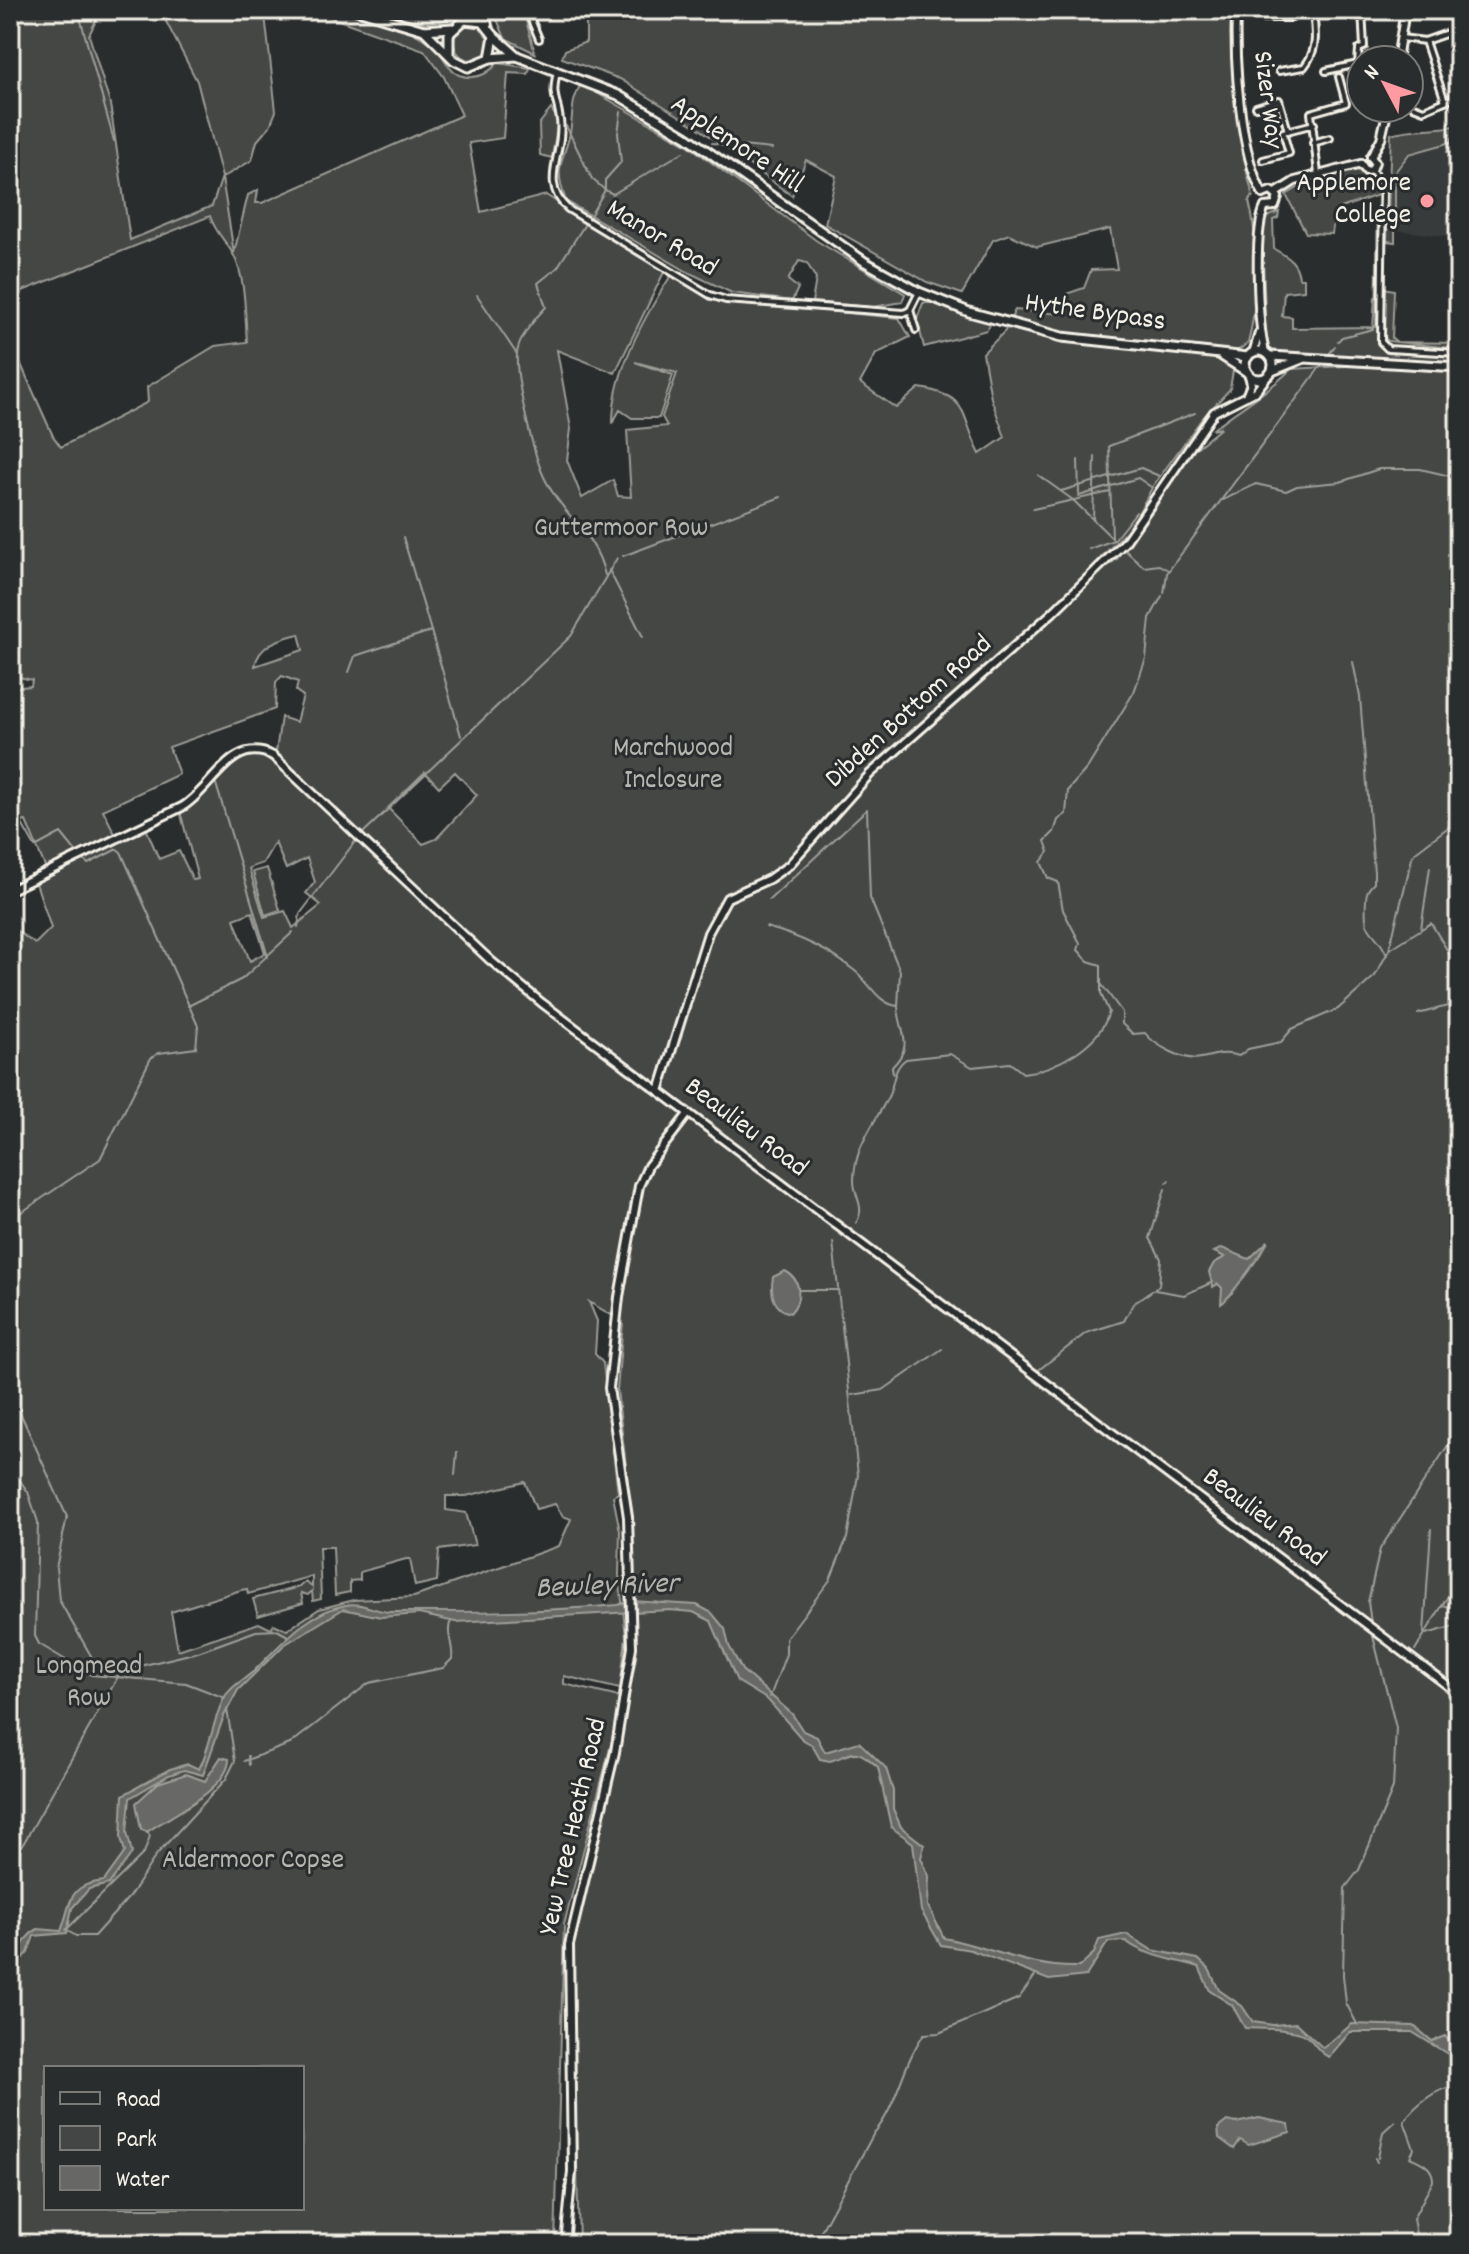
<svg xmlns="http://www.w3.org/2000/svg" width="1469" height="2254" viewBox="0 0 1469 2254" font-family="Dekko,sans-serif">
<rect width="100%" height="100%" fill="#2a2d2e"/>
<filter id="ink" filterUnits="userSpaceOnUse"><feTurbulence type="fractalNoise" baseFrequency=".0125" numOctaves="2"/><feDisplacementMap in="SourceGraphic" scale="16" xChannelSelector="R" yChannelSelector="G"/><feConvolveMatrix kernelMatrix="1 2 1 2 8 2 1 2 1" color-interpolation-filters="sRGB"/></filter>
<g filter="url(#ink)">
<polygon fill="#373a3a" points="1459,140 1459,238 1396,230 1395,172 1409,154"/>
<g fill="#444645" stroke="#9c9c96" stroke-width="2" fill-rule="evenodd">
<path d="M10,10H101L89,35L110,104L130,240L212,206L222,177L197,81L160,10H273L265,15L276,111L270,126L257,141L252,160L222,178L234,253L248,195L258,190L256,203H262L462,115L444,77L424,50L310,10C353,10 400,19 435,47C444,54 447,70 459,75C475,81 488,74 498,63L530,68L528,74L508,73L503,138L469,143L481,212L546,195L664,272L615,373L557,350L571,429L567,460L582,498L613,480L618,496L631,497L627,430L667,426L662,417L677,373L635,362L673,375L659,418H632L620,410L613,422C613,372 645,315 672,274L710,300L899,318L910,337L876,354L860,383L896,408L919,388C971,396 959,413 980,454L1005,437L991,398L983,353L1005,331L1015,310L1061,314L1066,294L1084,288L1091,270L1117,269L1110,229L1037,247L1009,234L993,240L962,294L927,282L825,224L836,176L806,160L792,196L700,129L620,79L562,58L565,50L586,42V14L576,10H1234L1232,46L1248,156L1246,169L1253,196L1249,201C1259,240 1258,305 1248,343L1236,352L1230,389L1201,420L1153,486L1132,525L1074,586L1079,589L1118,558L1120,550L1156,507L1185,457L1221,428L1212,430C1238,408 1267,394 1291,369L1363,365L1459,370V1693L794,1191L797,1201L948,1311L1459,1698V2244H579L571,1943L616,1763L636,1657L629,1492L617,1390L623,1322L589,1302L597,1321L595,1354L603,1363L618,1493L613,1496L620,1531L619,1575L626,1637L620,1689L564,1676V1684L623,1698L564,1925L555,2244H10V926L35,944L51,928L36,883L146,828L159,859L179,851L193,880L198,879L180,811C210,798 221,767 251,753C281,758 311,797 333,817L338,816L398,880L406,875L276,752L281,717L296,722L303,696L296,691L298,682L282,676L276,682L275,709L169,747L179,774L103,810L116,836L46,869L26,821L10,825V688L31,686L32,680L10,675V340L53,436L61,447L148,402L147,387L215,346L247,342C245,316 246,277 233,254C225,240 215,232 210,216L10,296ZM299,634L303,650L255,666C258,645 281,638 299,634ZM425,772L439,787L455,772L477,795L436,839L423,844L388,808ZM275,842L286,869L307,858L315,882L306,893L321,905L293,928L285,911L264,917L249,868L263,863ZM252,912L265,953L250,961L234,919ZM525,1482L536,1509L555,1504L563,1516L571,1519L559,1546L414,1597L354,1600L319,1609L287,1630L274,1624L271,1629L259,1623L178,1650L171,1612L241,1590L247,1589L248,1594L312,1576V1587L305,1582L299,1587L253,1599L258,1616L303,1603L301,1593L308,1595L312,1591L313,1601L321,1599L319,1547H333L335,1595L350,1592V1581L360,1580V1572L406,1559H410L415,1586L437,1581L439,1550L475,1545L466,1513L446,1510V1496H466ZM46,2068H302V2208H46Z"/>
<path d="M376,10H464C437,32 407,19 376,10Z"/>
<polygon points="493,10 523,10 535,53 505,38"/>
<circle cx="472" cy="42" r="18"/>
<path d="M581,84L688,145L817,241L905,294L902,302L873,307L812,302L816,279L807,263L799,261L788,280L798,288L792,301L732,293L688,272L566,201C553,165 563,164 570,133C573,115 571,100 581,84Z"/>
<polygon points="551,109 558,120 552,158 540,155 539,124"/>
<path d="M1459,125V140L1409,154L1395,172V242L1387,241L1391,134C1414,127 1435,131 1459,125Z"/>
<path d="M1357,170L1369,175L1382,191L1378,341L1391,351L1459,355V363L1286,355L1274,352L1266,344L1262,230L1267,217L1279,212L1278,218L1273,220L1274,249C1288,257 1297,261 1299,278H1304V290L1284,292L1282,316L1292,317V328L1376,327L1378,195L1335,210L1332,234L1306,233L1286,195L1308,182Z"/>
<polygon points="1384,288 1394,290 1392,338 1397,342 1459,343 1459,349 1388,341 1383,336"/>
<polygon points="923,303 933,303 991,323 987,330 924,347 917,319"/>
<polygon points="267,868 280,910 265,915 253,872"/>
</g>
<g fill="#676866" stroke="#9f9f9a" stroke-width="2">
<path d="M1268,1241C1265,1250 1228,1300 1221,1304L1222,1288L1218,1284L1213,1287L1209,1272L1214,1263L1225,1257L1214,1252L1222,1248L1249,1259Z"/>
<path d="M785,1271C802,1279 802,1301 790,1313C773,1309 770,1293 773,1277Z"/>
<path d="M631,1601L697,1605L712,1613L725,1629L729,1646L742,1670L792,1714L803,1731L817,1737L825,1752L859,1742L886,1768L893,1791V1809L901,1827L924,1845L921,1858L929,1876L928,1906L944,1938C991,1947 1031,1969 1079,1967L1094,1953L1099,1940L1126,1934L1152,1950L1198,1959L1209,1969L1219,1990L1242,2006L1253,2022L1273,2025L1296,2023L1323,2048L1352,2024L1414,2026L1432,2041L1445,2036L1459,2053V2061L1412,2032H1350L1329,2057C1317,2052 1316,2043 1305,2035C1294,2028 1259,2029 1245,2028L1232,2005L1210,1991L1199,1967C1180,1961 1141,1955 1126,1941L1108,1942L1086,1976L1049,1980L971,1950L941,1945L921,1911L913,1843L891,1827L878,1767C854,1745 856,1753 830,1761L820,1759L812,1745L802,1739L768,1700L737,1681L711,1621L693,1612L669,1610L455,1622L419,1614L381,1617L343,1609L284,1645L238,1690L224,1716L203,1775L184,1770L169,1775L130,1798L127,1832L132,1853L109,1884L89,1889L72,1908L67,1933L34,1936L28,1953L10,1970V1962C23,1951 22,1937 38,1929L61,1931C72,1903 66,1885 104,1881L125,1852L121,1838L123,1795L170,1769L188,1764L199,1769C210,1748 213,1721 223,1700C229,1687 244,1680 254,1671C280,1645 307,1612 346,1605C362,1601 377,1613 393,1612C469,1612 542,1612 618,1605Z"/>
<path d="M221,1757L229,1759C229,1789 169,1816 147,1832L141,1829L136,1803L158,1783L186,1774L205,1781Z"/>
<polygon points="1259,2118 1289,2124 1290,2132 1249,2145 1240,2140 1234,2149 1219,2138 1218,2128 1227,2121 1236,2123"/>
</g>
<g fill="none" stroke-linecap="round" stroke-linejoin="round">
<g stroke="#9f9f9a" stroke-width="2">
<polyline points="78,10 114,141"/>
<polyline points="566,126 592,179 605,190 605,180 621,162 618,133 621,112"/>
<polyline points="1454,133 1459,127"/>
<polyline points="712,143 772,149"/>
<polyline points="1447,152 1452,138"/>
<polyline points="590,216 605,190 613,194 683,152"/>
<path d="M585,224L557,268L538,283L546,307C535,318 518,339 517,354C515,378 534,459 546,481C565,519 594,530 605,575"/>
<polyline points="477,295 516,353"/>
<polyline points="1338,341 1342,337 1373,329 1375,297"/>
<polyline points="1329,354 1335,346"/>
<polyline points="1078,460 1079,494"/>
<polyline points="1038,475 1073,500 1114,540 1136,512"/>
<polyline points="1061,491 1141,468 1159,476"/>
<polyline points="1079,496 1138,478 1151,487"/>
<polyline points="1223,500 1256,484 1286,491 1297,486 1340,482 1379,469 1420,469 1459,478"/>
<polyline points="1033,509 1110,492"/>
<polyline points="1093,520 1095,457"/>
<polyline points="403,537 431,631"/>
<polyline points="1112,538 1109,446 1195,413"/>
<polyline points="1089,549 1114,540"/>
<polyline points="1125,550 1144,567 1159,565 1168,570"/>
<polyline points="623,556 781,497"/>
<polyline points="609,570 643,637"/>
<polyline points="1164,593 1167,573 1323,363"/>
<path d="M1353,662L1360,697L1374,872V883C1367,890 1366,893 1366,901C1363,938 1375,927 1387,955"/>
<polyline points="349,672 355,656 431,631 461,736"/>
<polyline points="216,784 268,957"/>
<polyline points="10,824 12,827 22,824 35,847 61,833 78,854"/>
<polyline points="363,833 571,636 617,558"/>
<polyline points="298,927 300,914 357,839"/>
<path d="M766,927C799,936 829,950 855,971C870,983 878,1004 898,1006L900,971L870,898L867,809L769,900"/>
<polyline points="1421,929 1430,867"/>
<polyline points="1390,949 1431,923 1450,955 1459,957"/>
<path d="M1102,985L1122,1012V1024L1133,1034L1145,1033C1154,1045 1185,1062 1201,1058C1217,1055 1223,1051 1239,1056L1248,1049L1281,1042L1292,1029L1338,1009L1375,976L1389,950L1413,854L1459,819"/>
<polyline points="188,1006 242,979 293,932"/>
<polyline points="1418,1014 1459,1003"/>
<path d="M893,1074L892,1067C915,1044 900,1034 898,1007"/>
<polyline points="1167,1183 1169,1180"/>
<polyline points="10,1220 100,1159 151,1058 159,1053 196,1048 198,1026 121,852 117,849 88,864 85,861"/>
<path d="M856,1223C866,1207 855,1199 854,1182C853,1149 874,1125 888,1097C895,1083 892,1069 906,1059L950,1054L972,1067L1010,1063L1023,1073C1055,1070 1100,1045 1109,1012L1101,994V965L1088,961L1078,950L1080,943L1063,910L1058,882L1048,878L1041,862L1049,852L1045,841L1054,832L1058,820L1066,814L1068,790L1088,767L1134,692L1146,658L1150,618L1162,596"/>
<polyline points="799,1290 838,1290"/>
<polyline points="1155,1290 1184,1295 1213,1282"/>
<polyline points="1036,1372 1086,1333 1124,1321 1133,1304 1159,1286 1161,1259 1150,1238 1165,1189"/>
<polyline points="10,1390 67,1517 56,1568 59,1600 94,1661 111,1668 116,1675"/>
<polyline points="852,1395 883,1390 942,1349"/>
<polyline points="10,1466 28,1492 38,1522 35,1636 39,1644 91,1675 186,1683 225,1698"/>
<polyline points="455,1475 457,1452"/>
<polyline points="1457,1578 1459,1567"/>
<polyline points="1441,1607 1459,1603"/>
<polyline points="1371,1623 1368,1602 1380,1549 1458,1430 1459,1408"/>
<polyline points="1424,1633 1431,1529"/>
<polyline points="1426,1634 1459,1625"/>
<polyline points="1415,1650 1459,1578"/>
<polyline points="770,1697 786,1654 786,1638 830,1580 847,1538 858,1475 833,1242"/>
<polyline points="248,1756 249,1765"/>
<path d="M244,1761L290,1744L369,1683L443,1668L452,1659C454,1646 445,1632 451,1621"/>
<polyline points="147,1831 150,1836 144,1853 66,1930 76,1936 94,1936 129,1897 157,1854 226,1779 235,1761 227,1709"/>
<polyline points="10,1867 119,1675 132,1668 198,1652 256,1631 277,1630 288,1636"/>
<polyline points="1357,2024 1346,2003 1343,1975 1345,1888 1359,1870 1393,1788 1396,1728 1373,1636"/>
<polyline points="1451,2096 1459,2098"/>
<polyline points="1375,2158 1377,2162"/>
<polyline points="1378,2158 1383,2132 1395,2121"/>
<path d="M814,2244L874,2133C897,2108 902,2064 924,2034L939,2033L1019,1998L1035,1976"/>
<path d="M1418,2244L1413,2219L1433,2181C1433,2166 1422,2163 1410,2157L1414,2149L1404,2121C1415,2105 1439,2085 1459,2087"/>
</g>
<g stroke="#f4f1e8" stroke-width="10">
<g id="minor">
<polyline points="527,10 539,39"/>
<polyline points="1260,18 1292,18 1300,10"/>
<polyline points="1401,38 1425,41 1459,29"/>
<polyline points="1425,41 1445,101"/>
<path d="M557,71C551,100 557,96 560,120C565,153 538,182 568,209L710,295L726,300L904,313L910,310L919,292"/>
<path d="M1279,71L1304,67C1319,48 1315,33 1313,10"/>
<polyline points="1326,71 1358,64 1359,49 1364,47 1362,10"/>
<polyline points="1411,105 1424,110 1459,95"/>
<polyline points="1256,107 1279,100 1288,131"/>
<polyline points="1313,143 1330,138"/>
<polyline points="1263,160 1289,153 1283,132 1314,124"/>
<polyline points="1372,170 1383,188 1381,342 1388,349 1459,353"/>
<polyline points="1318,174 1311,113 1346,103 1339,77"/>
<polyline points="910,310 916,330"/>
</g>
</g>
<g stroke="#f4f1e8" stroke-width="12">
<g id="tertiary">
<polyline points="485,10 488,26"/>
<path d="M1236,10C1234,58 1239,153 1263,194"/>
<polyline points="464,20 476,10"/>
<polyline points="1397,60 1405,10"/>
<polyline points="1371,157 1381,139 1388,108"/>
<polyline points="1361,164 1366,171 1372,170 1375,162 1371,157"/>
<polyline points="1276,193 1295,181 1361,164"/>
<polyline points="1263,194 1271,191 1278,197 1275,206 1265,207"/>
<path d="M1265,352C1258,325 1253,230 1265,207"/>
<polyline points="1253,353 1259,333"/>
<polyline points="1247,394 1251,384 1249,375"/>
<path d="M10,890L182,807C213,789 231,735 273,756L490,960L542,1003L1459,1694"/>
<polyline points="659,1091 708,933 727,898 769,879 789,865 870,774 1052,613 1125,542 1214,412 1256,391 1267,377"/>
<polyline points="565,2244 572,2171 569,1945 615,1752 632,1647 628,1517 609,1388 619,1297 639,1186 648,1166 688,1114"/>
</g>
</g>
<g stroke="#f4f1e8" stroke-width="13">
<g id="primary">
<polyline points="357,10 424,30 452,28"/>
<polyline points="424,30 454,60 468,67 490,58 494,36 483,22 464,20 449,34 449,53"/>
<polyline points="494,36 517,56 618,95 686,136 865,262 919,292 969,312 1062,337 1248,357"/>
<polyline points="490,58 517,56"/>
<circle cx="1259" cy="365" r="14"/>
<polyline points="1222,356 1247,372"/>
<polyline points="1270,356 1459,367"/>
<polyline points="1272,371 1302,359"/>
</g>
</g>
<use href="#minor" stroke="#2a2d2e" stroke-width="4"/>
<use href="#tertiary" stroke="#2a2d2e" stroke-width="6"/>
<use href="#primary" stroke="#2a2d2e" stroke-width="7"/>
</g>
</g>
<circle fill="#ff9aa2" stroke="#2a2d2e" stroke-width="3" cx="1427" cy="201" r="8"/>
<g text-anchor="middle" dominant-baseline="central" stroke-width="6" stroke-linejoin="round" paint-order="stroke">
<g font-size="28" fill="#f4f1e8" stroke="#2a2d2e">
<text transform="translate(1266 100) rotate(83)">Sizer Way</text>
<text transform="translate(736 146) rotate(34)">Applemore Hill</text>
<text transform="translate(661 240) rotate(31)">Manor Road</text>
<text transform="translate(1095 314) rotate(8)">Hythe Bypass</text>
<text transform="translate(910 713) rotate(-42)">Dibden Bottom Road</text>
<text transform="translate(745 1129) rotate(37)">Beaulieu Road</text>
<text transform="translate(1263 1519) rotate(37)">Beaulieu Road</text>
<text transform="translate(575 1827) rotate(-77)">Yew Tree Heath Road</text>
</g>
<g font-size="28" fill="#f4f1e8" stroke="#2a2d2e" text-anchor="end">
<text x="1411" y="185">Applemore<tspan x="1411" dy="32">College</tspan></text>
</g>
<g font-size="28" fill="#b6b5af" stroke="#2a2d2e">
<text x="621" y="530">Guttermoor Row</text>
<text x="673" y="750">Marchwood<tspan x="673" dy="32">Inclosure</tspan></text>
<text x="89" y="1668">Longmead<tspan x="89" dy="32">Row</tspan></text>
<text x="253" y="1862">Aldermoor Copse</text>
</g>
<g font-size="30" font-style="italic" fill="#b5b3ae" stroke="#2a2d2e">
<text transform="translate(607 1588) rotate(-2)">Bewley River</text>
</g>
</g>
<rect width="1469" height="2254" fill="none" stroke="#2a2d2e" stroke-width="40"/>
<rect x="20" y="20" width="1429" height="2214" fill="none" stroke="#f4f1e8" stroke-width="3" filter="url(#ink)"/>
<rect x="44" y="2066" width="260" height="144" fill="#2a2d2e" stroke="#7b7b78" stroke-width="2"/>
<rect x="60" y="2092" width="40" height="12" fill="#2a2d2e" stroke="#7b7b78" stroke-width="2"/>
<text x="116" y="2106" font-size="24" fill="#f4f1e8">Road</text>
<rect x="60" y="2126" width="40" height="24" fill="#444645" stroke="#7b7b78" stroke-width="2"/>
<text x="116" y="2146" font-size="24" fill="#f4f1e8">Park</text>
<rect x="60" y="2166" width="40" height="24" fill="#676866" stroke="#7b7b78" stroke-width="2"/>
<text x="116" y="2186" font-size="24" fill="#f4f1e8">Water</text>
<g transform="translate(1385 84) rotate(311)"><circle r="38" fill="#2a2d2e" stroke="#7b7b78" stroke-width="2"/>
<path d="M0-6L14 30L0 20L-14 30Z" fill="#ff9aa2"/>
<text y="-12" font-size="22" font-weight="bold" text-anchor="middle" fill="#f4f1e8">N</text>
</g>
</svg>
